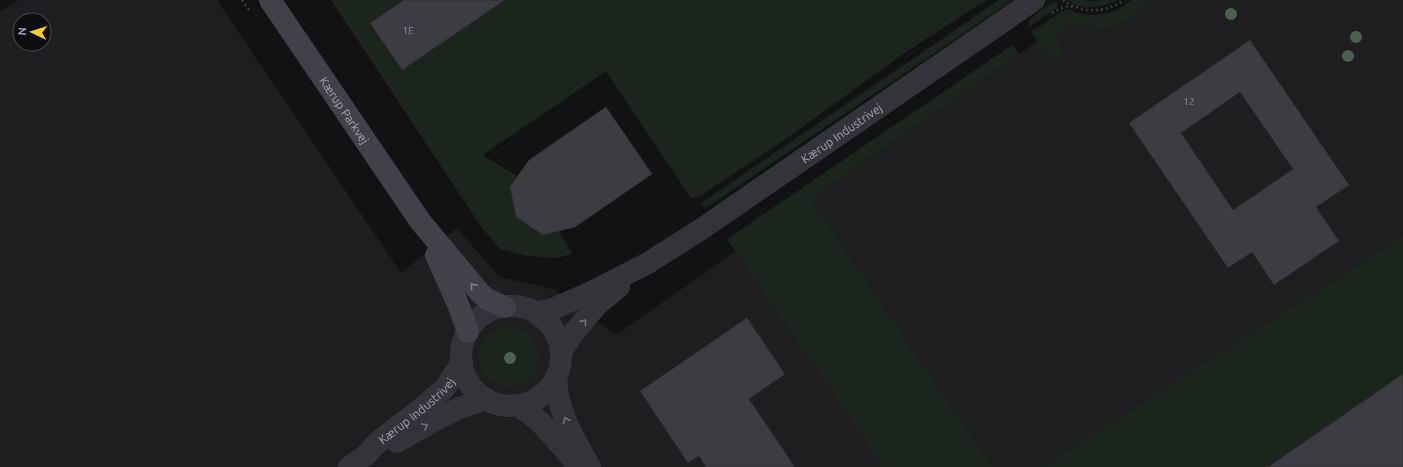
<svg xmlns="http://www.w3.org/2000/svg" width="1403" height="467" viewBox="0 0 1403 467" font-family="Ubuntu,sans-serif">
<rect width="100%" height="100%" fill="#121214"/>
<path fill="#1e1e21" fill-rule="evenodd" d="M18,0H217L401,273L457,228L499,277L553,289L616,335L810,199L1038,41L1044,52L1064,50L1055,36L1071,25L1102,29L1124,23L1137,14L1150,0H1403V467H0V12ZM20,20H44V44H20Z"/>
<g fill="#1c241e">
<polygon points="331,0 986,0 906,52 787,138 697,198 691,198 606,71 483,155 517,176 510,187 516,217 543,235 559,231 572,253 559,258 527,256 500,249 482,228"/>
<polygon points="999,0 1013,0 709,206 705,207 701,203"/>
<path d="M1068,0H1084L1092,2L1102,0H1118C1104,7 1080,12 1068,0Z"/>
<path d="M1131,0H1150L1137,14L1124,23L1102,29L1071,25L1055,36L1064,51L1055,56L1044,52L1031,32L1066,9C1070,10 1074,11 1078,13C1095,18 1118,14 1131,0Z"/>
<path d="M1056,1L1058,7L1029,27V21C1037,12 1046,6 1056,1Z"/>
<polygon points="1012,45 1019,54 810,199 991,467 884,467 727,239"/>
<polygon points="1403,237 1403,374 1268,467 1043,467"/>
<circle cx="509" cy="357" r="30"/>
</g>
<g fill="#3c3c42" stroke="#2c2c30" fill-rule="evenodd">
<polygon points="404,0 505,0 402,70 370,23"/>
<path d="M1250,40L1349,185L1316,207L1339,241L1274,285L1252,252L1228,268L1129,123ZM1240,92L1293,169L1233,210L1181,133Z"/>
<polygon points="606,107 652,174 575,227 543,235 516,217 510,187 529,160"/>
<polygon points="747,318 785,374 749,399 795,467 706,467 699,456 688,463 640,391"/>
<polygon points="1403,374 1403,467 1268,467"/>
</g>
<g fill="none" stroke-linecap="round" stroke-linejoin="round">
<g stroke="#393a40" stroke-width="2.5" stroke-dasharray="2 3" stroke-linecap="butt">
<polyline points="242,0 250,11"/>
<path d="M1063,0C1081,14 1106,13 1124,0"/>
<path d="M1052,13C1060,8 1065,6 1074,7"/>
</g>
<g stroke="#333339" stroke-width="22">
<circle cx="511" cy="356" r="50"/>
<path id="s1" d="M536,313L553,309L591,292L648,263L703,228L1034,0"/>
<polyline points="561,353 571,336 597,305 619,287"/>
<path d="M556,378C557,385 557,392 559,399C563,421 579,447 590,467"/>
<polyline points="518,405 540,422 579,466"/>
<polyline points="397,442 430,423 459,408 487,399"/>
<path id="s2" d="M349,467L365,456L378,442L422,408L445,388L462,362"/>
</g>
<g stroke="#414249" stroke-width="22">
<path id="s3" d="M270,0L420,221L480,293L487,299L505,307"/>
<polyline points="436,255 458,304 468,332"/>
</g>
</g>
<g fill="#4a614f">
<circle cx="1231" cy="14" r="6"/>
<circle cx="1356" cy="37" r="6"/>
<circle cx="1348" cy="56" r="6"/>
<circle cx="510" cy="358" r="6"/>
</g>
<defs><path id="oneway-chevron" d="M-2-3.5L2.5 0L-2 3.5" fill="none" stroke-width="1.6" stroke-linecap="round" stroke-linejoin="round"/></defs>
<use stroke="#818390" href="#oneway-chevron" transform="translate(473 286) rotate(-131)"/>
<g stroke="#71727e">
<use href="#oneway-chevron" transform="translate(584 322) rotate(-51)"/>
<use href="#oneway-chevron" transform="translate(566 420) rotate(-113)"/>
<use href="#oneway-chevron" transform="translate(425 426) rotate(-30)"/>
</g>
<g text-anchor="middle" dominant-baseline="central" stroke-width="3.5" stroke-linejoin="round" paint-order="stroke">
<g font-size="10" fill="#898c99">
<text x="408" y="30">1E</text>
<text x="1189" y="101">12</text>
</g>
<g font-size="12" fill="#a3a6b6" stroke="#0d0d0f">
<text stroke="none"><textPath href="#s3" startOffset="133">Kærup Parkvej</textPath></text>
<text stroke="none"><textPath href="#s1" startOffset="356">Kærup Industrivej</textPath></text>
<text stroke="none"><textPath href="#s2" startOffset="88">Kærup Industrivej</textPath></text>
</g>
</g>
<g transform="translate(32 32) rotate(274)"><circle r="19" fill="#0d0d0f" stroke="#494a52"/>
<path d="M0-3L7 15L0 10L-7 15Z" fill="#fecf20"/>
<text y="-6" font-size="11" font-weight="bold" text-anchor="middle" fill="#a3a6b6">N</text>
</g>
</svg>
